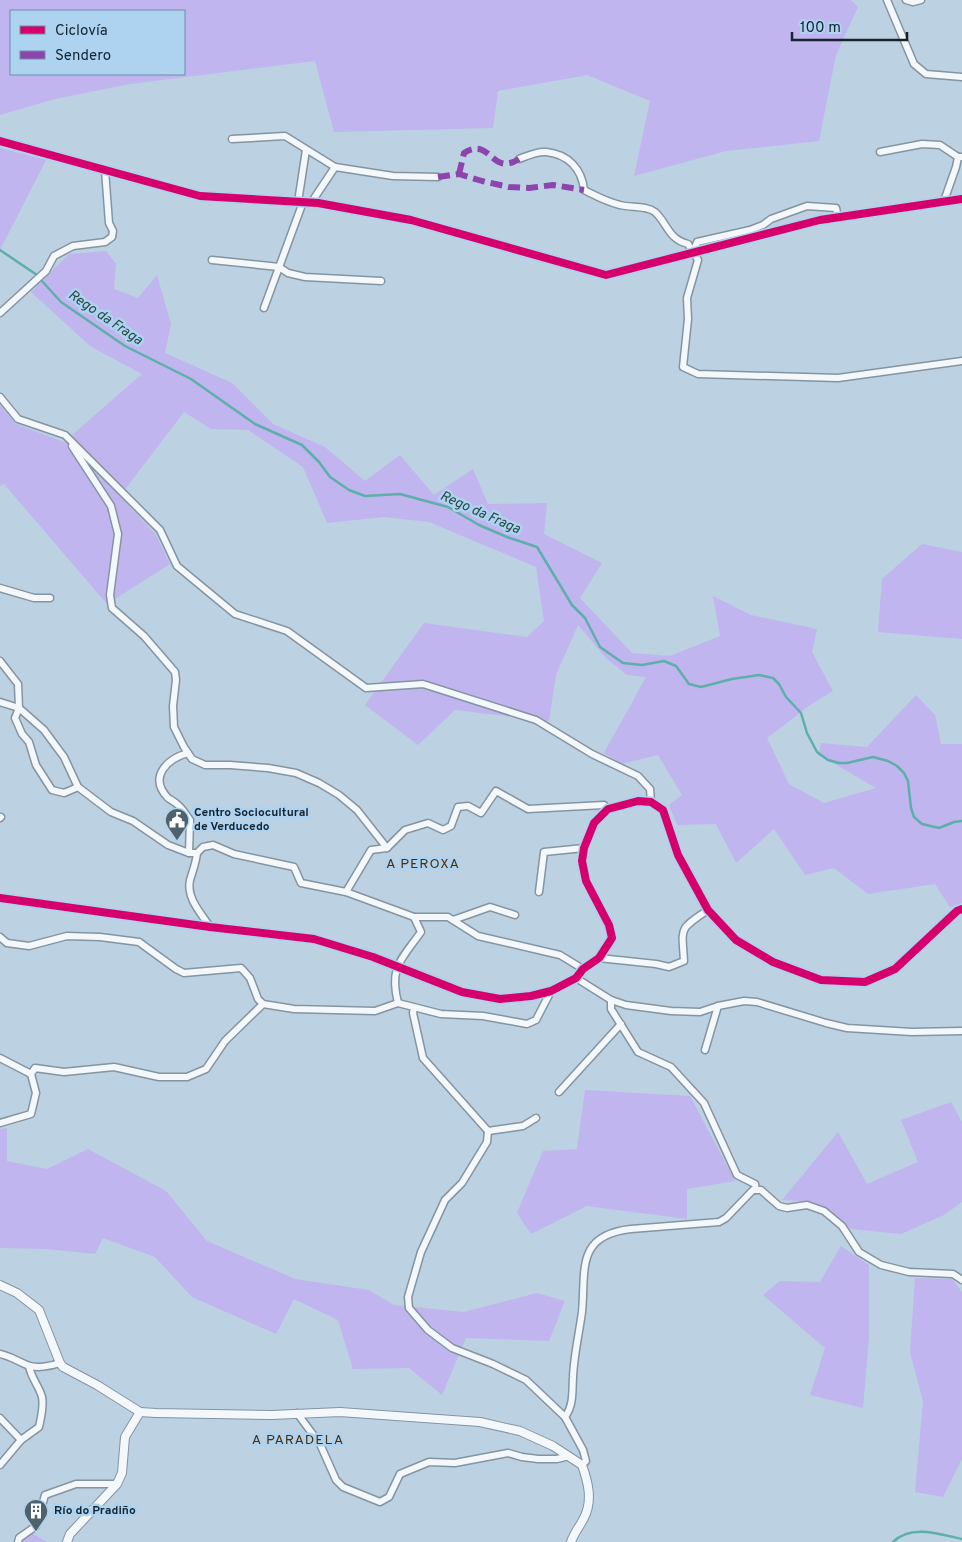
<svg xmlns="http://www.w3.org/2000/svg" width="962" height="1542" viewBox="0 0 962 1542" font-family="Overpass,sans-serif">
<rect width="100%" height="100%" fill="#bcd1e2"/>
<g fill="#c0b5ef" fill-rule="evenodd">
<path d="M0,0H851L858,7L836,55L819,141L726,151L634,176L650,101L587,75L498,91L493,128L334,132L315,61L130,84L55,99L0,115ZM11,11H184V74H11Z"/>
<polygon points="0,148 46,160 0,250"/>
<polygon points="106,251 116,264 114,289 138,298 157,275 171,324 165,353 232,383 273,424 325,447 365,481 400,455 434,495 473,469 488,504 547,503 544,534 602,563 580,598 632,653 670,656 720,636 713,596 751,615 817,629 812,652 833,691 813,703 767,738 789,784 824,803 876,788 828,760 818,756 821,743 867,747 916,695 935,715 941,744 962,744 962,903 950,907 935,884 868,894 834,868 805,875 774,829 736,863 716,824 677,825 669,805 682,795 658,755 621,764 604,753 646,677 627,675 607,659 578,625 556,675 549,721 455,710 418,745 365,705 424,623 527,637 544,621 536,567 429,522 384,517 327,523 303,467 248,430 211,429 184,412 120,496 156,535 170,564 107,604 4,484 0,486 0,405 16,424 64,442 142,374 90,346 31,292 69,254"/>
<polygon points="922,544 962,552 962,639 878,632 882,579"/>
<polygon points="585,1090 690,1096 735,1181 687,1189 687,1219 587,1206 531,1234 517,1213 543,1151 577,1149"/>
<polygon points="951,1102 962,1122 962,1202 944,1215 901,1234 851,1229 813,1202 782,1200 838,1132 867,1184 918,1162 901,1120"/>
<polygon points="7,1128 7,1161 47,1169 88,1149 166,1191 207,1241 295,1279 369,1290 394,1305 464,1312 537,1293 565,1301 549,1341 466,1338 442,1395 409,1368 353,1369 338,1320 294,1299 276,1334 192,1297 155,1257 103,1238 95,1254 47,1249 0,1248 0,1129"/>
<polygon points="841,1246 869,1265 869,1337 863,1408 810,1395 825,1348 763,1295 780,1281 820,1282"/>
<polygon points="915,1278 952,1279 962,1292 962,1459 943,1497 915,1492 923,1401 910,1352"/>
<polygon points="31,1533 47,1542 21,1542 26,1534"/>
</g>
<g fill="none" stroke-linecap="round" stroke-linejoin="round">
<g stroke="#5dafa9" stroke-width="2.5">
<polyline points="0,250 37,275"/>
<polyline points="41,280 61,302 125,346 191,379 255,424 302,445 319,462 330,477 349,490 365,496 400,494 448,507 479,525 507,537 537,547 572,605 585,618 600,647 623,663 642,665 664,661 676,666 689,684 701,687 732,679 759,675 773,678 779,684 786,697 801,713 807,733 817,752 828,760 839,763 847,763 873,757 888,761 897,766 904,773 908,781 911,808 914,817 922,824 939,828 954,822 962,821"/>
<path d="M893,1542C911,1524 939,1534 962,1539"/>
</g>
<g stroke="#8494a1" stroke-width="9">
<g id="minor">
<polyline points="887,0 914,64 926,74 962,77"/>
<polyline points="906,0 913,2 921,0"/>
<polyline points="232,139 285,136 335,167"/>
<polyline points="880,152 922,144 940,145 958,157"/>
<path d="M519,159C527,156 537,151 546,152C568,154 582,169 584,190C596,196 607,202 620,205C631,208 646,205 655,212C668,224 668,239 688,244L698,260L687,298L688,319L683,367L698,374L838,378L962,361"/>
<polyline points="944,201 956,167 958,157 961,157"/>
<polyline points="298,202 306,150"/>
<polyline points="311,203 335,167 393,176 438,177"/>
<polyline points="693,253 697,242 750,230 763,225 771,219 807,206 836,208 838,217"/>
<polyline points="212,260 279,267 288,273 305,277 381,281"/>
<polyline points="264,308 303,202"/>
<polyline points="0,313 46,271 54,256 73,246 105,242 112,237 113,231 109,223 105,170"/>
<polyline points="0,397 18,419 65,435 160,530 177,566 235,614 287,631 366,688 423,684 536,720 592,754 638,776 650,789 651,802"/>
<polyline points="72,446 111,506 118,534 110,595 112,608 144,636 175,672 176,680 173,706 174,727 184,747 192,759 205,765 230,765 268,768 296,773 319,783 339,795 357,810 387,848"/>
<polyline points="0,588 34,598 50,598"/>
<polyline points="0,661 18,684 19,708 44,730 64,757 78,787 111,812 133,821 168,845 189,853 197,853 203,847 213,845 234,854 294,867 301,883 346,892 414,917 448,917 478,936 560,955 583,969"/>
<polyline points="0,702 19,708 15,718 22,734 29,742 36,765 52,790 64,793 78,787"/>
<path d="M188,753C167,759 148,777 168,798C171,800 175,802 178,805C183,809 186,815 190,820L189,853"/>
<polyline points="0,818 1,817"/>
<path d="M197,853C196,863 193,870 190,880C186,898 201,913 210,927"/>
<polyline points="346,892 371,850 387,848 405,830 428,823 443,830 451,826 458,807 468,806 481,813 496,791 528,809 604,805 608,809"/>
<polyline points="539,892 544,852 584,848"/>
<polyline points="453,920 490,907 515,915"/>
<polyline points="0,937 7,943 29,946 67,936 100,937 139,942 176,969 184,973 241,968 250,978 258,999 263,1004 294,1009 375,1011 398,1003 441,1014 483,1016 527,1024 536,1020 551,991"/>
<path d="M599,958L656,964L669,967L684,961C682,927 678,930 708,910"/>
<polyline points="576,978 611,1000 626,1005 671,1011 700,1012 718,1006 744,1001 757,1002 826,1023 847,1028 912,1032 962,1031"/>
<polyline points="611,1000 611,1009 638,1052 671,1067 704,1103 737,1175 755,1184 756,1190"/>
<path d="M398,1003C389,967 401,960 421,932L414,917"/>
<polyline points="414,1008 413,1013 423,1058 488,1131 487,1142 462,1183 445,1200 421,1252 408,1297 409,1308 428,1330 452,1348 493,1364 526,1380 565,1417"/>
<polyline points="705,1050 718,1006"/>
<polyline points="0,1058 31,1074"/>
<polyline points="559,1092 621,1024"/>
<polyline points="0,1123 31,1114 36,1093 31,1074 35,1068 64,1072 114,1067 159,1077 187,1077 206,1069 225,1041 263,1004"/>
<polyline points="488,1131 523,1126 536,1118"/>
<path d="M0,1354C10,1356 17,1361 27,1365C36,1369 51,1366 60,1363"/>
<polyline points="297,1413 320,1444 336,1480 343,1487 380,1502 389,1497 400,1474 429,1462 455,1463 508,1453 522,1457 538,1459 557,1459 569,1456"/>
<polyline points="0,1418 21,1440"/>
<path d="M0,1465L21,1440L39,1427C41,1417 44,1407 42,1397C39,1386 31,1378 29,1366"/>
<path d="M582,1465L586,1461L583,1450L565,1417C574,1405 572,1391 573,1377C574,1355 579,1334 582,1312C586,1271 575,1235 631,1229L719,1222L726,1218L753,1190H761L779,1206L787,1208L807,1205L824,1211L842,1226L859,1252L881,1265L909,1272L953,1274L962,1280"/>
<polyline points="18,1542 19,1538 36,1526 45,1495 76,1484 117,1484"/>
</g>
</g>
<g stroke="#8494a1" stroke-width="10">
<g id="tertiary">
<polyline points="0,141 200,196 318,203 411,220 606,275 820,220 962,199"/>
<polyline points="0,898 210,927 314,939 373,957 462,992 500,999 531,996 551,991 576,978 583,969 599,958 612,938 609,925 586,881 582,861 584,848 594,823 608,809 638,801 651,802 663,810 678,855 708,910 736,940 773,962 821,980 865,982 895,969 957,911 962,909"/>
<polyline points="0,1285 17,1293 39,1310 60,1363 63,1367 97,1385 140,1412 125,1437 122,1473 117,1484 70,1534 67,1542"/>
<path d="M140,1412L156,1413L272,1415L340,1412L480,1422L520,1431L553,1446L582,1465C588,1482 593,1500 584,1518C580,1526 574,1533 571,1542"/>
</g>
</g>
<use href="#minor" stroke="#f5f8fb" stroke-width="6"/>
<use href="#tertiary" stroke="#f5f8fb" stroke-width="8"/>
<g stroke="#8e44ad" stroke-width="6" stroke-dasharray="12 6" stroke-linecap="butt">
<path d="M459,174L464,153C491,136 491,177 519,159"/>
<polyline points="438,177 459,174 482,181 509,187 529,188 553,185 584,190"/>
</g>
<g stroke="#add3f1" stroke-width="11">
<g id="cycleway">
<polyline points="0,141 200,196 318,203 411,220 606,275 820,220 962,199"/>
<polyline points="0,898 210,927 314,939 373,957 462,992 500,999 531,996 551,991 576,978 583,969 599,958 612,938 609,925 586,881 582,861 584,848 594,823 608,809 638,801 651,802 663,810 678,855 708,910 736,940 773,962 821,980 865,982 895,969 957,911 962,909"/>
</g>
</g>
<use href="#cycleway" stroke="#d6006c" stroke-width="8"/>
</g>
<defs>
<g id="civic-pin" transform="scale(1.25)"><path d="M0 17L-7.5 6A9.5 9.5 0 1 1 7.5 6Z" fill="#50616e" stroke="#add3f1"/><path d="M-.6-6.5H3V-4.5H.6V-3L4-1V1h2V6H-6V1h2V-1L-.6-3ZM-1.2 2.5V6h2.4V2.5Z" fill="#fff"/></g>
<g id="building-pin" transform="scale(1.25)"><path d="M0 17L-7.5 6A9.5 9.5 0 1 1 7.5 6Z" fill="#50616e" stroke="#add3f1"/><path d="M-4-6H4V6H1V3H-1V6H-4ZM-2.5-4.3h1.7v1.8h-1.7ZM.8-4.3h1.7v1.8H.8ZM-2.5-1h1.7V.8h-1.7ZM.8-1h1.7V.8H.8Z" fill="#fff"/></g>
</defs>
<g fill-rule="evenodd">
<use href="#civic-pin" x="177" y="820"/>
<use href="#building-pin" x="36" y="1511"/>
</g>
<g text-anchor="middle" dominant-baseline="central" stroke-width="5" stroke-linejoin="round" paint-order="stroke">
<g font-size="12" font-weight="bold" fill="#162430" stroke="#add3f1" text-anchor="start">
<text x="194" y="813">Centro Sociocultural<tspan x="194" dy="14">de Verducedo</tspan></text>
<text x="54" y="1511">Río do Pradiño</text>
</g>
<g font-size="14" font-style="italic" fill="#294943" stroke="#add3f1">
<text transform="translate(105 318) rotate(34)">Rego da Fraga</text>
<text transform="translate(480 513) rotate(24)">Rego da Fraga</text>
</g>
<g font-size="14" letter-spacing="1" fill="#532c00" stroke="#add3f1">
<text x="423" y="864">A PEROXA</text>
<text x="298" y="1440">A PARADELA</text>
</g>
</g>
<rect x="10" y="10" width="175" height="65" fill="#add3f1" stroke="#718da4"/>
<rect x="20" y="26" width="25" height="8" fill="#d6006c" stroke="#718da4"/>
<text x="55" y="35" font-size="15" fill="#162430">Ciclovía</text>
<rect x="20" y="51" width="25" height="8" fill="#8e44ad" stroke="#718da4"/>
<text x="55" y="60" font-size="15" fill="#162430">Sendero</text>
<path d="M792 32v8h115v-8" fill="none" stroke="#162430" stroke-width="2.5"/>
<text x="800" y="32" font-size="15" fill="#162430" stroke="#add3f1" stroke-width="4" paint-order="stroke">100 m</text>
</svg>
